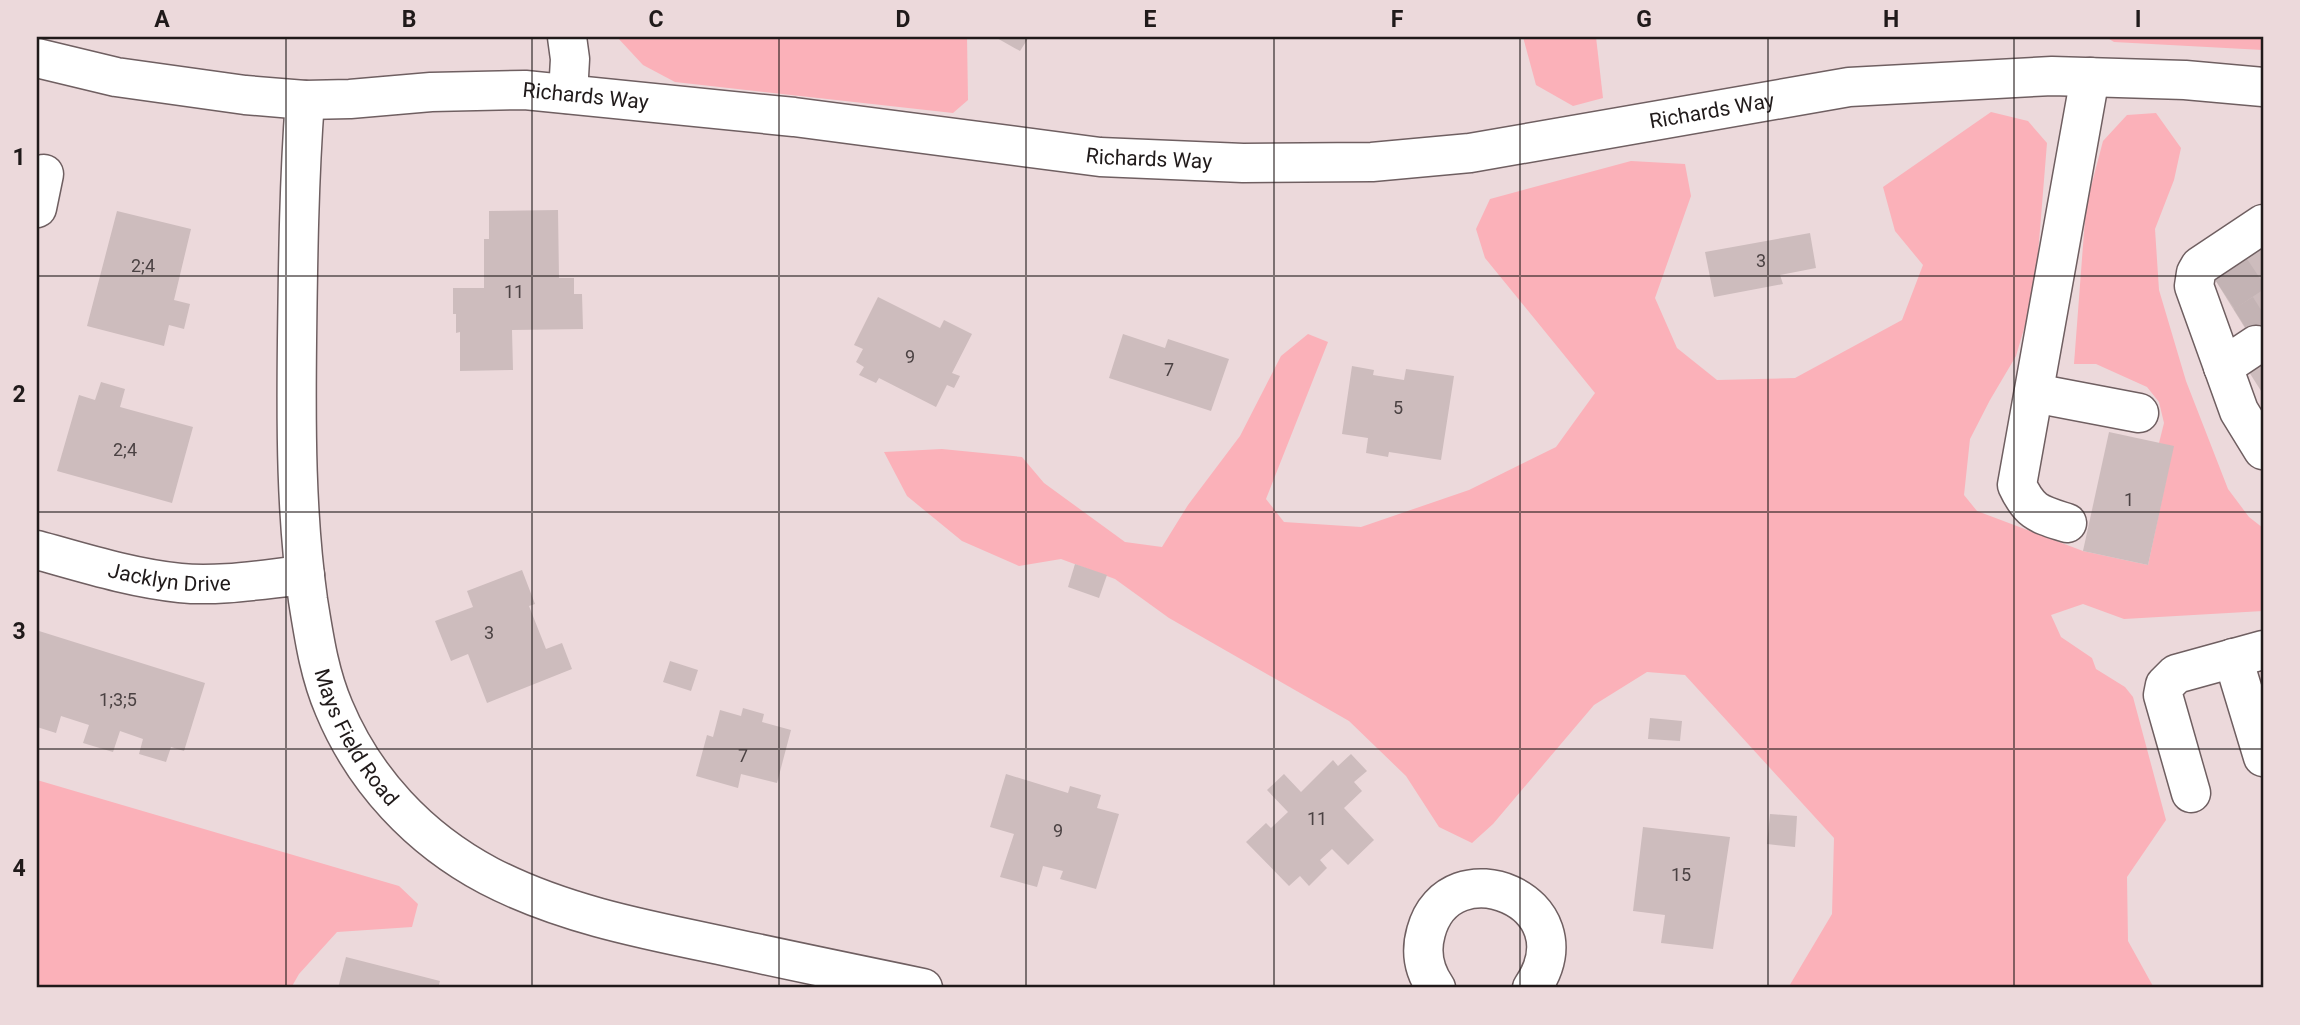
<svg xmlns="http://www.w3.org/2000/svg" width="2300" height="1025" viewBox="0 0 2300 1025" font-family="Roboto,sans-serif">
<rect width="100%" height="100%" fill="#ecd9db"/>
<g fill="#fbb1b9">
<polygon points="617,37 967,37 968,100 953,113 675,82 643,65"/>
<polygon points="1523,37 1596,37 1603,98 1573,106 1536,85"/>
<polygon points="2106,37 2263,37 2263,50 2114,42"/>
<polygon points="1991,112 2028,121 2047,143 2035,291 2016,356 1990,400 1970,439 1964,495 1977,511 2083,551 2148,565 2173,447 2159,443 2164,423 2159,402 2147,387 2096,364 2074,364 2086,206 2103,141 2127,115 2156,113 2181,148 2174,180 2155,229 2159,290 2186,381 2228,489 2249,517 2263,528 2263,611 2124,619 2083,604 2051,615 2061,637 2092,658 2096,669 2125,687 2133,697 2166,820 2127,877 2128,941 2154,988 1788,988 1832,914 1834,838 1685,675 1647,672 1594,705 1493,824 1472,843 1439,827 1406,776 1349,721 1169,618 1115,579 1061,559 1019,566 962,541 907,496 884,452 942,449 1022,457 1044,483 1125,542 1162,547 1188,505 1240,436 1281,356 1308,334 1328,342 1266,499 1284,522 1361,527 1469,490 1556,447 1595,393 1485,258 1476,229 1490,199 1631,161 1685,164 1691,196 1655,298 1677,348 1717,380 1795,378 1902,320 1923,265 1895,231 1883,187"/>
<polygon points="37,780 399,886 418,904 412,927 337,932 299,974 291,988 37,988"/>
</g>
<g fill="#cdbcbd">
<polygon points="995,37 1029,37 1020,51"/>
<polygon points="558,210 559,278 574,278 574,294 582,294 583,329 512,330 513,370 460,371 460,332 456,333 456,314 453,314 453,288 484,288 484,239 489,239 489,211"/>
<polygon points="117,211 191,229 174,300 190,304 184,329 169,325 164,346 87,326"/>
<polygon points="1810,233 1816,268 1780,275 1783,284 1714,297 1705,252"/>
<polygon points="2263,247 2263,357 2214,278"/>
<polygon points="878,297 940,328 944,320 972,334 952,373 960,376 954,388 947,385 936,407 879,378 876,383 859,375 864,367 856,362 863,349 854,345"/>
<polygon points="1123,334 1165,348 1168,339 1229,359 1211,411 1109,378"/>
<polygon points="2263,363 2263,394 2249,372"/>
<polygon points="1352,366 1374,370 1373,375 1404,380 1406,369 1454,376 1441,460 1389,452 1388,457 1366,453 1368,438 1342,434"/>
<polygon points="101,382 125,389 120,407 193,427 172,503 57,471 79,395 95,400"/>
<polygon points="2109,432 2174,446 2148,565 2083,551"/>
<polygon points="1075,564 1107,575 1099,598 1068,587"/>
<polygon points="522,570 535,604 529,606 546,649 562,643 572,669 487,703 468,654 451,661 435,621 473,607 467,591"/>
<polygon points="39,631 205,683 184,751 171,747 166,762 139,754 143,739 120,731 113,752 83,743 89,725 61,716 56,733 37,727 37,638"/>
<polygon points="670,661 698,670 691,691 663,682"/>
<polygon points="743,708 764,714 762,722 791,730 777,783 741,774 738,788 696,776 707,735 713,737 720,710 741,716"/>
<polygon points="1650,718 1682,721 1680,741 1648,739"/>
<polygon points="1351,754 1367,771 1354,782 1362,791 1344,808 1374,840 1348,865 1332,849 1320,860 1327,868 1309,886 1300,876 1289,886 1246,842 1266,823 1271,828 1288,812 1267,790 1284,774 1301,792 1333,760 1338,766"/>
<polygon points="1006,774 1068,793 1070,786 1101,795 1097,808 1119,814 1096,889 1060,879 1063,871 1043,866 1037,887 1000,877 1014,834 990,827"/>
<polygon points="1770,814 1797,816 1795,847 1767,844"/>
<polygon points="1643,827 1730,837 1713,949 1661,943 1665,915 1633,911"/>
<polygon points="346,957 440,981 438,988 338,988"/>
</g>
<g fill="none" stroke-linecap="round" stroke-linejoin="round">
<g stroke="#c3b3b4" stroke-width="38" stroke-dasharray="38 19" stroke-linecap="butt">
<polyline points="2224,293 2263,267"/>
<polyline points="2244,325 2263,313"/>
</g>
<g stroke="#6f5f61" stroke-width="41">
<g id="minor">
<polyline points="567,37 570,59 568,94"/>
<path id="s1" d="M37,58L116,77L245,95L305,100L350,99L431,92L525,90L794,117L1100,157L1243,163L1372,162L1470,153L1849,87L2052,76L2185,80L2263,87"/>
<path id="s2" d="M305,100C299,180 298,260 297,341C296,428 296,514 308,600C314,637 319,673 334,708C364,780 419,839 489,876C560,913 641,929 719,945C787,960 855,974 923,988"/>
<polyline points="37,208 44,174"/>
<polyline points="2263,224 2200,266 2196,273 2194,286 2239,411 2263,450"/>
<polyline points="2223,367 2256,345"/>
<polyline points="2034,393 2139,413"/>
<path d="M2067,523C2039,514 2030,513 2017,485L2090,77"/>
<path id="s3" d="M37,550C84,563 131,578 180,583C220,587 264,579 305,575"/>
<polyline points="2233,658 2263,757"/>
<polyline points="2191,793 2163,695 2165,685 2176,674 2263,650"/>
<path d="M1436,988C1424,971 1420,953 1426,932C1449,845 1591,901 1532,988"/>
</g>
</g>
<use href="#minor" stroke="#fff" stroke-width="38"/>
</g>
<path fill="none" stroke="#201a1a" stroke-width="2" stroke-opacity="0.55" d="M286,37V988M532,37V988M779,37V988M1026,37V988M1274,37V988M1520,37V988M1768,37V988M2014,37V988M37,276H2263M37,512H2263M37,749H2263"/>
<g text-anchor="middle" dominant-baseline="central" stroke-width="7" stroke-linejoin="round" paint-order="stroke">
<g font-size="18" fill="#4b4243">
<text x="1761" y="260">3</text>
<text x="143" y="265">2;4</text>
<text x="514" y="291">11</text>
<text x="910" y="356">9</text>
<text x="1169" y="369">7</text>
<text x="1398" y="407">5</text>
<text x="125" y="449">2;4</text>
<text x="2129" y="499">1</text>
<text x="489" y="632">3</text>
<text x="118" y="699">1;3;5</text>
<text x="743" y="755">7</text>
<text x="1317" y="818">11</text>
<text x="1058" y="830">9</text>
<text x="1681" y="874">15</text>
</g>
<g font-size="21" fill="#201a1a" stroke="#ecd9db">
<text stroke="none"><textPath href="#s1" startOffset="553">Richards Way</textPath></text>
<text stroke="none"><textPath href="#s1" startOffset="1687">Richards Way</textPath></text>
<text stroke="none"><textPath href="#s1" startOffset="1120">Richards Way</textPath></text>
<text stroke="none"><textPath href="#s3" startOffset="136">Jacklyn Drive</textPath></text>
<text stroke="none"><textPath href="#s2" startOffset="648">Mays Field Road</textPath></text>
</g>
</g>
<rect width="2300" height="1025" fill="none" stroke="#ecd9db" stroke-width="77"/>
<rect x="38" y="38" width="2224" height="948" fill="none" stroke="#201a1a" stroke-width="2.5"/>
<g font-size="23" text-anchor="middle" font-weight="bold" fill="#201a1a">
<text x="162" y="27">A</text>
<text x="409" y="27">B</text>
<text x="656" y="27">C</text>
<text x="903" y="27">D</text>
<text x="1150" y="27">E</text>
<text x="1397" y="27">F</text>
<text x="1644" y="27">G</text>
<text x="1891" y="27">H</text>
<text x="2138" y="27">I</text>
<text x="19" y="165">1</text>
<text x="19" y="402">2</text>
<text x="19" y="639">3</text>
<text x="19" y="876">4</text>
</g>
</svg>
